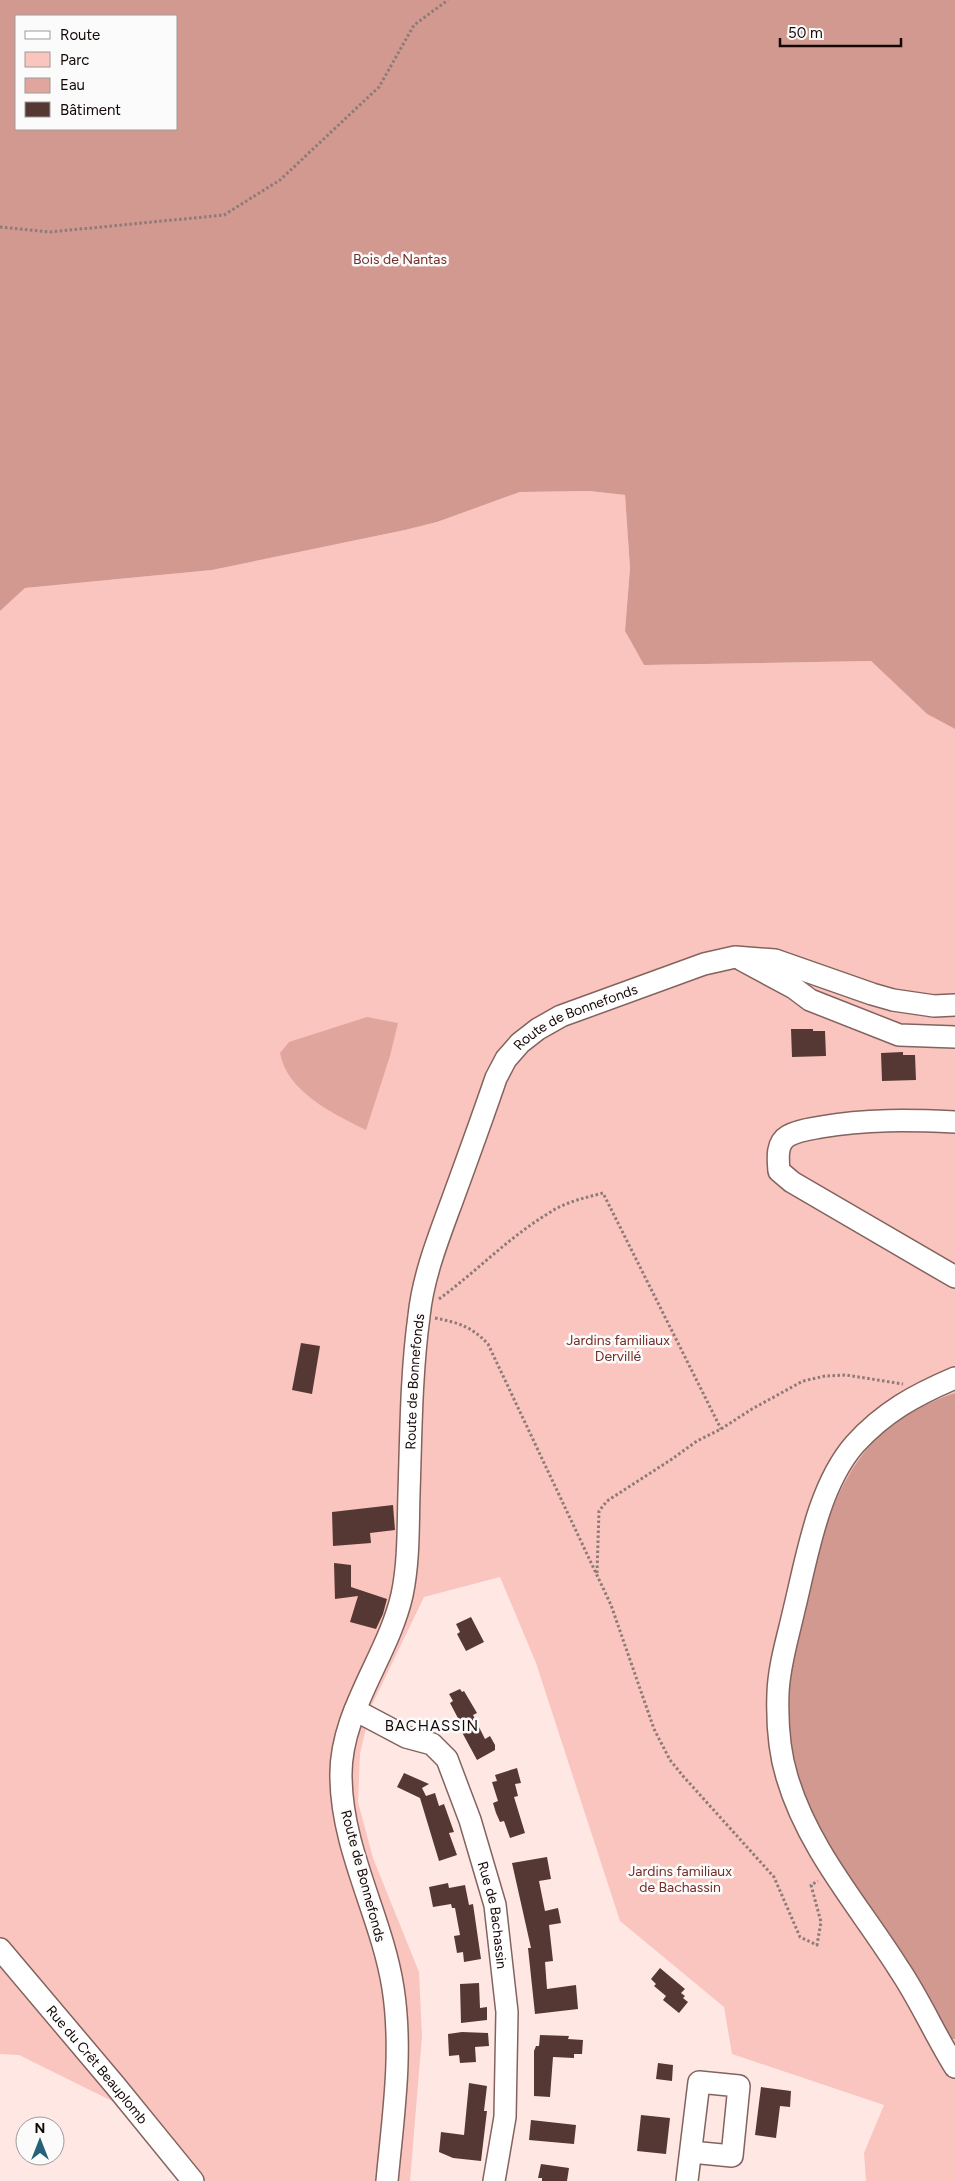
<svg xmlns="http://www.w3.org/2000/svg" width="955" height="2181" viewBox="0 0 955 2181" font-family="Figtree,sans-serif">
<rect width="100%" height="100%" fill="#ffe8e4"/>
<polygon fill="#fac5be" points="589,491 625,495 630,568 625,631 644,665 871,661 927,714 955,729 955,1393 908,1414 874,1440 792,1753 801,1788 952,2039 955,2039 955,2181 866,2181 864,2153 884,2105 732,2054 724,2007 620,1921 536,1663 500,1577 424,1597 371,1707 360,1754 358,1802 373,1858 419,1972 422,2036 410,2181 180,2181 112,2101 19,2055 0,2054 0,611 25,588 212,570 405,530 437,522 520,492"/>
<g fill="#d29991" fill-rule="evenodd">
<path d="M0,0H955V729L927,714L871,661L644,665L625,631L630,568L625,495L589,491L520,492L437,522L405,530L212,570L25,588L0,611ZM16,16H176V129H16Z"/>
<path d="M955,1393V2039H952C918,1982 879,1927 844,1870C828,1844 812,1819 801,1790C792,1764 788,1735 788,1708C788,1674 796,1643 803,1611C817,1552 831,1487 874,1441C895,1419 927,1402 955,1393Z"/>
</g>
<path fill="#e0a69e" d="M367,1017L398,1023L390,1056L366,1130C334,1114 287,1092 280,1053L289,1042Z"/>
<g fill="#553834">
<polygon points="791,1029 813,1029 813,1031 825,1031 826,1056 792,1057"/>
<polygon points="903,1052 903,1055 915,1055 916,1080 882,1081 881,1053"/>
<polygon points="301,1343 320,1346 312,1394 292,1390"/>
<polygon points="393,1505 395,1530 370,1533 371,1543 333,1546 332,1512"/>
<polygon points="334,1563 351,1565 351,1587 387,1599 383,1614 376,1629 350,1622 358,1596 335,1599"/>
<polygon points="471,1617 484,1642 466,1651 457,1634 460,1632 456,1624"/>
<polygon points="460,1689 462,1692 464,1691 477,1713 473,1715 485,1739 490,1736 495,1745 495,1750 477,1760 457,1723 460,1722 450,1703 453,1701 449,1694"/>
<polygon points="517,1768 521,1783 515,1784 518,1796 514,1797 525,1833 510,1838 504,1821 500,1822 496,1813 493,1803 498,1801 492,1782 497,1781 495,1775"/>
<polygon points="404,1773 429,1784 422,1788 426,1796 435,1793 439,1806 444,1804 454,1832 449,1833 457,1855 439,1861 420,1798 397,1787"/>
<polygon points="547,1857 551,1879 539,1881 545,1911 558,1908 561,1923 549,1925 553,1961 545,1962 547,1989 576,1985 578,2009 535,2014 528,1948 531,1948 512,1863"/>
<polygon points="448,1883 449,1888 465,1885 469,1905 473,1904 481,1959 464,1962 463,1952 457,1953 454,1936 460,1935 455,1908 452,1908 451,1904 433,1907 429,1887"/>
<polygon points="660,1968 685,1989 681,1993 685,1996 683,1998 688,2002 679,2013 663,2000 666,1996 654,1986 656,1984 651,1979"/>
<polygon points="479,1983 480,2008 487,2007 487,2020 461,2023 460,1984"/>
<polygon points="462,2032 488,2033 489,2046 475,2047 476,2062 460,2063 459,2055 449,2056 448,2034"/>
<polygon points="540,2035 569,2036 568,2039 583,2040 582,2054 574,2054 574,2058 553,2057 550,2097 534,2096 534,2051 536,2046 539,2046"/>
<polygon points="658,2063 673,2065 672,2081 656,2079"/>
<polygon points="469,2083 487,2086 484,2111 487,2111 481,2161 453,2158 439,2152 441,2132 464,2135"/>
<polygon points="761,2087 791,2091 790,2107 780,2106 776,2138 755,2135"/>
<polygon points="641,2115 670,2118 666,2154 637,2151"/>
<polygon points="531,2120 576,2125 574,2144 529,2140"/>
<polygon points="541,2164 569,2168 567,2181 542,2181 542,2178 538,2178"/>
</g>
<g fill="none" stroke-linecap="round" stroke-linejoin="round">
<g stroke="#83635e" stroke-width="24">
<g id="minor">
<polyline points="742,960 794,988 810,1000 899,1035 955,1037"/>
<path d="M955,1122C910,1120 866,1119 821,1127C810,1129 798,1130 788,1136C776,1143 778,1159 779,1171L792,1182L955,1277"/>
<path d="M955,1378C915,1395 884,1412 855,1444C818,1486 807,1557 794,1610C788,1637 779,1665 778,1693C777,1721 779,1751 787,1777C808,1849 860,1907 899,1969C920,2000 935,2035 955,2067"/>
<path id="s1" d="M355,1710L406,1737L432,1744L447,1759L470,1820L495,1905L507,2012L505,2117L494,2181"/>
<path id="s2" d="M0,1949L114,2084L193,2181"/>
<path id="s3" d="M387,2181C393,2117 403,2052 393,1988C382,1917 342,1851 341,1778C339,1713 388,1657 402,1595C409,1562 408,1527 409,1493C411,1434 411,1375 419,1316C423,1277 438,1239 452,1201C467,1160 482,1119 496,1078L506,1059L520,1043L538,1029L561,1016L704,964L735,957L775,960L872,994L893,1000L934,1006L955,1005"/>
<polyline points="687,2181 699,2082 739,2086 732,2156 691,2152"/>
</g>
</g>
<g stroke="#8c7b78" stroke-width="3" stroke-dasharray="2.5 2.5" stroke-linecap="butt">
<polyline points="0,227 50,232 224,215 280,180 379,87 414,25 448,0"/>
<path d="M439,1299C477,1271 509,1237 549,1213C565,1202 584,1198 603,1193L721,1429"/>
<path d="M435,1318C459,1323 471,1326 488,1344L611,1605L654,1729L670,1760L683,1776L774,1877L800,1937L817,1945L821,1922L811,1885L818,1881"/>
<polyline points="597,1573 599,1511 607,1501 672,1459 697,1441 721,1429 752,1409 803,1381 825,1376 846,1375 903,1384"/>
</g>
<use href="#minor" stroke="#fff" stroke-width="21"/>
</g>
<g text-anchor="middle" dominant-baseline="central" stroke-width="5" stroke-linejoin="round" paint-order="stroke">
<g font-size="14" fill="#742e28" stroke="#fbfbfb">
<text x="400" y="259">Bois de Nantas</text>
<text x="618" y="1340">Jardins familiaux<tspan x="618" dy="16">Dervillé</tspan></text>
<text x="680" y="1871">Jardins familiaux<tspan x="680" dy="16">de Bachassin</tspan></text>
</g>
<g font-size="14" fill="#140807" stroke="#fbfbfb">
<text stroke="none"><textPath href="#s3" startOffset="1240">Route de Bonnefonds</textPath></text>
<text stroke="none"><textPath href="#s3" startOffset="819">Route de Bonnefonds</textPath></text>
<text transform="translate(363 1876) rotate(75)">Route de Bonnefonds</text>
<text stroke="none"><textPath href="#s1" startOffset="269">Rue de Bachassin</textPath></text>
<text stroke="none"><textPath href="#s2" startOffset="151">Rue du Crêt Beauplomb</textPath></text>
</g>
<g font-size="15" letter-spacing="1" fill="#140807" stroke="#fbfbfb">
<text x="432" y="1726">BACHASSIN</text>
</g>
</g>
<rect x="15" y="15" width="162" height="115" fill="#fbfbfb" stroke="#9f9a99"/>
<rect x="25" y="31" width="25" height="8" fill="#ffffff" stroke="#9f9a99"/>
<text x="60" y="40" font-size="15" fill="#140807">Route</text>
<rect x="25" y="52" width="25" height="15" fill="#fac5be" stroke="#9f9a99"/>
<text x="60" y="65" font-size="15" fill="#140807">Parc</text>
<rect x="25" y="78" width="25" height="15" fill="#e0a69e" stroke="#9f9a99"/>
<text x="60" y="90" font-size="15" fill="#140807">Eau</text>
<rect x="25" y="102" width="25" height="15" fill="#553834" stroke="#9f9a99"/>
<text x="60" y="115" font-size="15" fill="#140807">Bâtiment</text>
<g transform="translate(40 2141)"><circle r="24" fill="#fbfbfb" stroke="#9f9a99"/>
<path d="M0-4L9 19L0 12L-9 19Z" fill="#256179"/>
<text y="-8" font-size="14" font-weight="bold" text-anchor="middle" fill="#140807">N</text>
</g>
<path d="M780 38v8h121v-8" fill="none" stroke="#140807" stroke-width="2.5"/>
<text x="788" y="38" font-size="15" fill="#140807" stroke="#fbfbfb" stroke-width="4" paint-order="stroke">50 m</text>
</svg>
